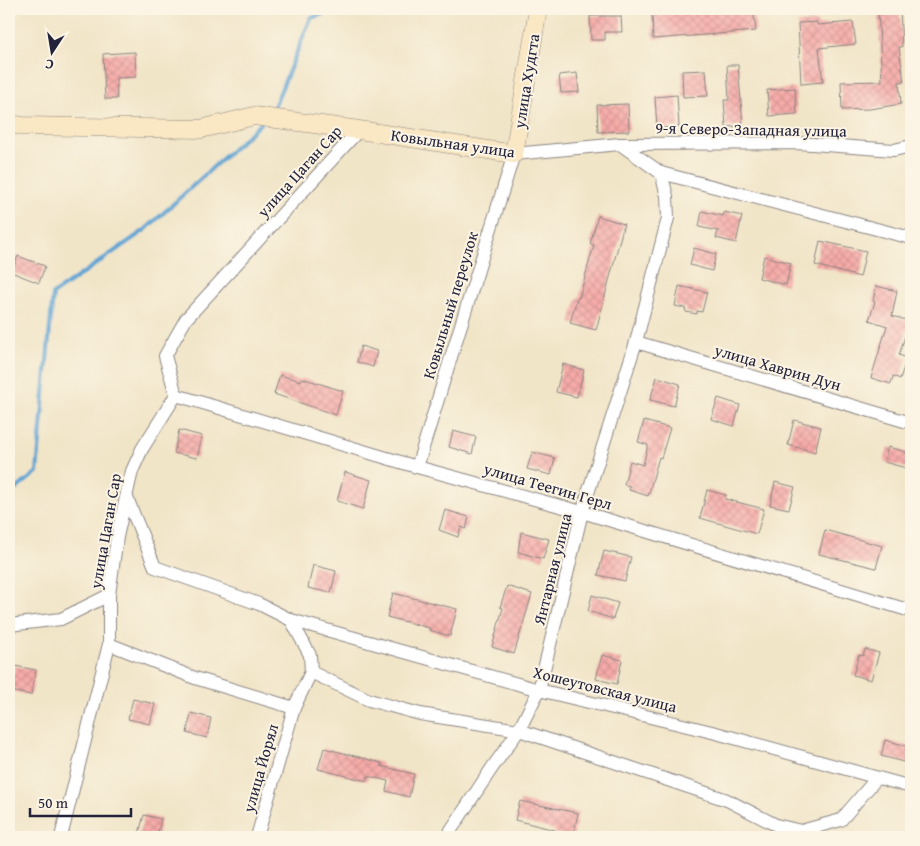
<svg xmlns="http://www.w3.org/2000/svg" width="920" height="846" viewBox="0 0 920 846" font-family="'Gentium Book Plus',serif">
<defs>
<pattern id="building-cross-hatch" width="8" height="8" patternUnits="userSpaceOnUse" patternTransform="scale(1.25)"><rect width="8" height="8" fill="#f6aba8"/><path d="M0 0l8 8M0 8l8-8" fill="none" stroke="#d39392"/></pattern>
</defs>
<rect width="100%" height="100%" fill="#fcf5e5"/>
<filter id="ink" filterUnits="userSpaceOnUse"><feTurbulence type="fractalNoise" baseFrequency=".02" numOctaves="2"/><feDisplacementMap in="SourceGraphic" scale="10" xChannelSelector="R" yChannelSelector="G"/><feConvolveMatrix kernelMatrix="1 2 1 2 8 2 1 2 1" color-interpolation-filters="sRGB"/></filter>
<filter id="wash" filterUnits="userSpaceOnUse"><feTurbulence type="fractalNoise" baseFrequency=".0096" numOctaves="4" result="noise"/><feDisplacementMap in="SourceGraphic" scale="20" xChannelSelector="R" yChannelSelector="G"/><feGaussianBlur stdDeviation="1.12" result="paint"/><feColorMatrix in="noise" values="0 0 0 0 0 0 0 0 0 0 0 0 0 0 0 0 0 1.4 0 .05"/><feComposite in="paint" operator="in"/></filter>
<g filter="url(#wash)">
<rect width="100%" height="100%" fill="#f1e5c8"/>
<g fill="none" stroke-linecap="round" stroke-linejoin="round">
<g stroke="#5da3d3" stroke-width="4">
<polyline points="271,114 311,18 338,9"/>
<polyline points="9,495 37,472 53,294 145,230 261,123"/>
</g>
</g>
<g id="blocks">
<g fill="url(#building-cross-hatch)">
<polygon points="730,9 753,9 756,31 653,39 652,15"/>
<polygon points="878,9 900,9 902,47 899,47 904,82 899,82 901,104 870,109 842,110 841,82 882,81"/>
<polygon points="590,16 621,16 622,32 605,32 605,40 591,40"/>
<polygon points="817,22 817,25 853,22 856,44 819,48 823,82 801,84 798,23"/>
<polygon points="135,52 136,77 116,78 117,99 105,99 103,54"/>
<polygon points="727,65 738,65 743,126 726,127 724,100 729,100"/>
<polygon points="706,70 708,96 683,97 682,71"/>
<polygon points="577,73 579,92 561,93 559,75"/>
<polygon points="795,88 797,114 769,116 767,90"/>
<polygon points="677,95 679,127 657,128 655,97"/>
<polygon points="628,104 629,131 598,132 597,105"/>
<polygon points="702,211 723,216 724,212 742,216 736,243 716,238 718,231 699,227"/>
<polygon points="598,216 624,224 596,330 570,323 577,298 579,298 594,245 590,244"/>
<polygon points="820,241 866,251 860,277 815,265"/>
<polygon points="694,248 716,254 712,271 690,265"/>
<polygon points="18,256 45,266 39,283 11,272"/>
<polygon points="764,256 791,263 786,285 759,278"/>
<polygon points="679,286 707,292 702,312 697,311 697,314 686,312 685,308 675,306"/>
<polygon points="876,286 897,291 892,316 910,321 899,355 907,358 900,379 893,376 891,384 871,378 887,326 869,320 875,302 873,301"/>
<polygon points="361,346 377,351 373,367 357,362"/>
<polygon points="563,364 584,370 577,397 556,392"/>
<polygon points="280,375 301,381 302,378 343,391 336,415 274,394"/>
<polygon points="657,377 680,384 674,406 650,400"/>
<polygon points="718,398 740,405 734,426 711,419"/>
<polygon points="794,420 821,427 815,452 788,445"/>
<polygon points="644,421 670,428 661,458 659,457 648,496 629,490 630,486 624,485 630,461 643,465 648,445 638,442"/>
<polygon points="179,430 202,436 197,458 174,453"/>
<polygon points="453,431 476,437 472,454 449,447"/>
<polygon points="888,447 910,453 906,468 884,462"/>
<polygon points="532,452 555,458 551,475 527,469"/>
<polygon points="345,472 371,480 363,509 337,501"/>
<polygon points="775,482 795,487 789,509 770,505"/>
<polygon points="707,490 726,495 725,499 764,509 757,534 700,518"/>
<polygon points="445,510 469,517 466,529 461,527 458,537 439,530"/>
<polygon points="825,530 882,546 876,568 819,554"/>
<polygon points="521,532 549,539 543,559 518,552"/>
<polygon points="604,551 631,557 625,581 598,575"/>
<polygon points="313,565 336,571 331,593 308,588"/>
<polygon points="507,586 532,594 514,654 492,647 503,608 500,607"/>
<polygon points="393,593 457,609 450,636 429,630 430,628 387,617"/>
<polygon points="592,595 618,603 613,619 588,611"/>
<polygon points="865,649 879,653 871,680 853,675 859,655 863,656"/>
<polygon points="602,655 622,660 617,684 596,679"/>
<polygon points="15,666 36,670 31,695 10,691"/>
<polygon points="133,699 155,704 150,724 128,719"/>
<polygon points="191,713 211,718 207,738 187,733"/>
<polygon points="885,740 911,747 911,764 881,756"/>
<polygon points="324,748 382,763 381,766 414,774 409,797 386,791 388,781 368,776 367,781 318,769"/>
<polygon points="520,801 578,813 573,837 554,833 555,830 515,820"/>
<polygon points="144,815 161,819 157,837 138,837"/>
</g>
</g>
</g>
<g filter="url(#ink)">
<use href="#blocks" fill-opacity="0" stroke="#8a8482" stroke-width="1"/>
<g fill="none" stroke-linecap="round" stroke-linejoin="round">
<g stroke="#8a8482" stroke-width="14">
<g id="street">
<polyline points="620,144 798,143 894,150 911,146"/>
<polyline points="636,342 911,423"/>
<polyline points="176,395 417,467 582,512 911,611"/>
<polyline points="417,467 514,154 620,144 661,173 911,238"/>
<polyline points="127,498 155,567 259,604 291,620 310,655 311,672"/>
<polyline points="291,620 539,690 716,733 911,787"/>
<polyline points="9,625 61,619 109,595"/>
<polyline points="109,644 195,678 294,708 311,672 369,700 420,714 519,730 727,800 776,825 801,831 841,820 876,779"/>
<polyline points="61,837 109,644 109,595 117,537 132,471 142,449 176,395 165,356 186,319 359,130"/>
<polyline points="257,837 294,708"/>
<polyline points="449,837 451,830 492,768 519,730 539,690 582,512 636,342 668,218 667,196 661,173"/>
</g>
</g>
<g stroke="#8a8482" stroke-width="19">
<polyline id="secondary" points="9,124 23,126 201,129 254,116 359,130 514,154 538,9"/>
</g>
<use href="#street" stroke="#fff" stroke-width="12"/>
<use href="#secondary" stroke="#fae7c3" stroke-width="18"/>
</g>
</g>
<g text-anchor="middle" dominant-baseline="central" stroke-width="4" stroke-linejoin="round" paint-order="stroke">
<g font-size="16" fill="#22223b" stroke="#fcf5e5">
<text transform="translate(526 81) rotate(-81)">улица Худгта</text>
<text transform="translate(751 129) rotate(1)">9-я Северо-Западная улица</text>
<text transform="translate(453 143) rotate(8)">Ковыльная улица</text>
<text transform="translate(299 171) rotate(-48)">улица Цаган Сар</text>
<text transform="translate(450 305) rotate(-73)">Ковыльный переулок</text>
<text transform="translate(778 367) rotate(16)">улица Хаврин Дун</text>
<text transform="translate(548 486) rotate(16)">улица Теегин Герл</text>
<text transform="translate(105 531) rotate(-80)">улица Цаган Сар</text>
<text transform="translate(552 569) rotate(-76)">Янтарная улица</text>
<text transform="translate(605 689) rotate(14)">Хошеутовская улица</text>
<text transform="translate(260 768) rotate(-74)">улица Йорял</text>
</g>
</g>
<rect width="920" height="846" fill="none" stroke="#fcf5e5" stroke-width="30"/>
<g transform="translate(52 52) rotate(192)" stroke="#fcf5e5" stroke-width="4" paint-order="stroke">
<path d="M0-4L9 19L0 12L-9 19Z" fill="#22223b"/>
<text y="-8" font-size="14" font-weight="bold" text-anchor="middle" fill="#22223b">С</text>
</g>
<path d="M30 808v8h101v-8" fill="none" stroke="#22223b" stroke-width="2.5"/>
<text x="38" y="808" font-size="15" fill="#22223b" stroke="#fcf5e5" stroke-width="4" paint-order="stroke">50 m</text>
</svg>
